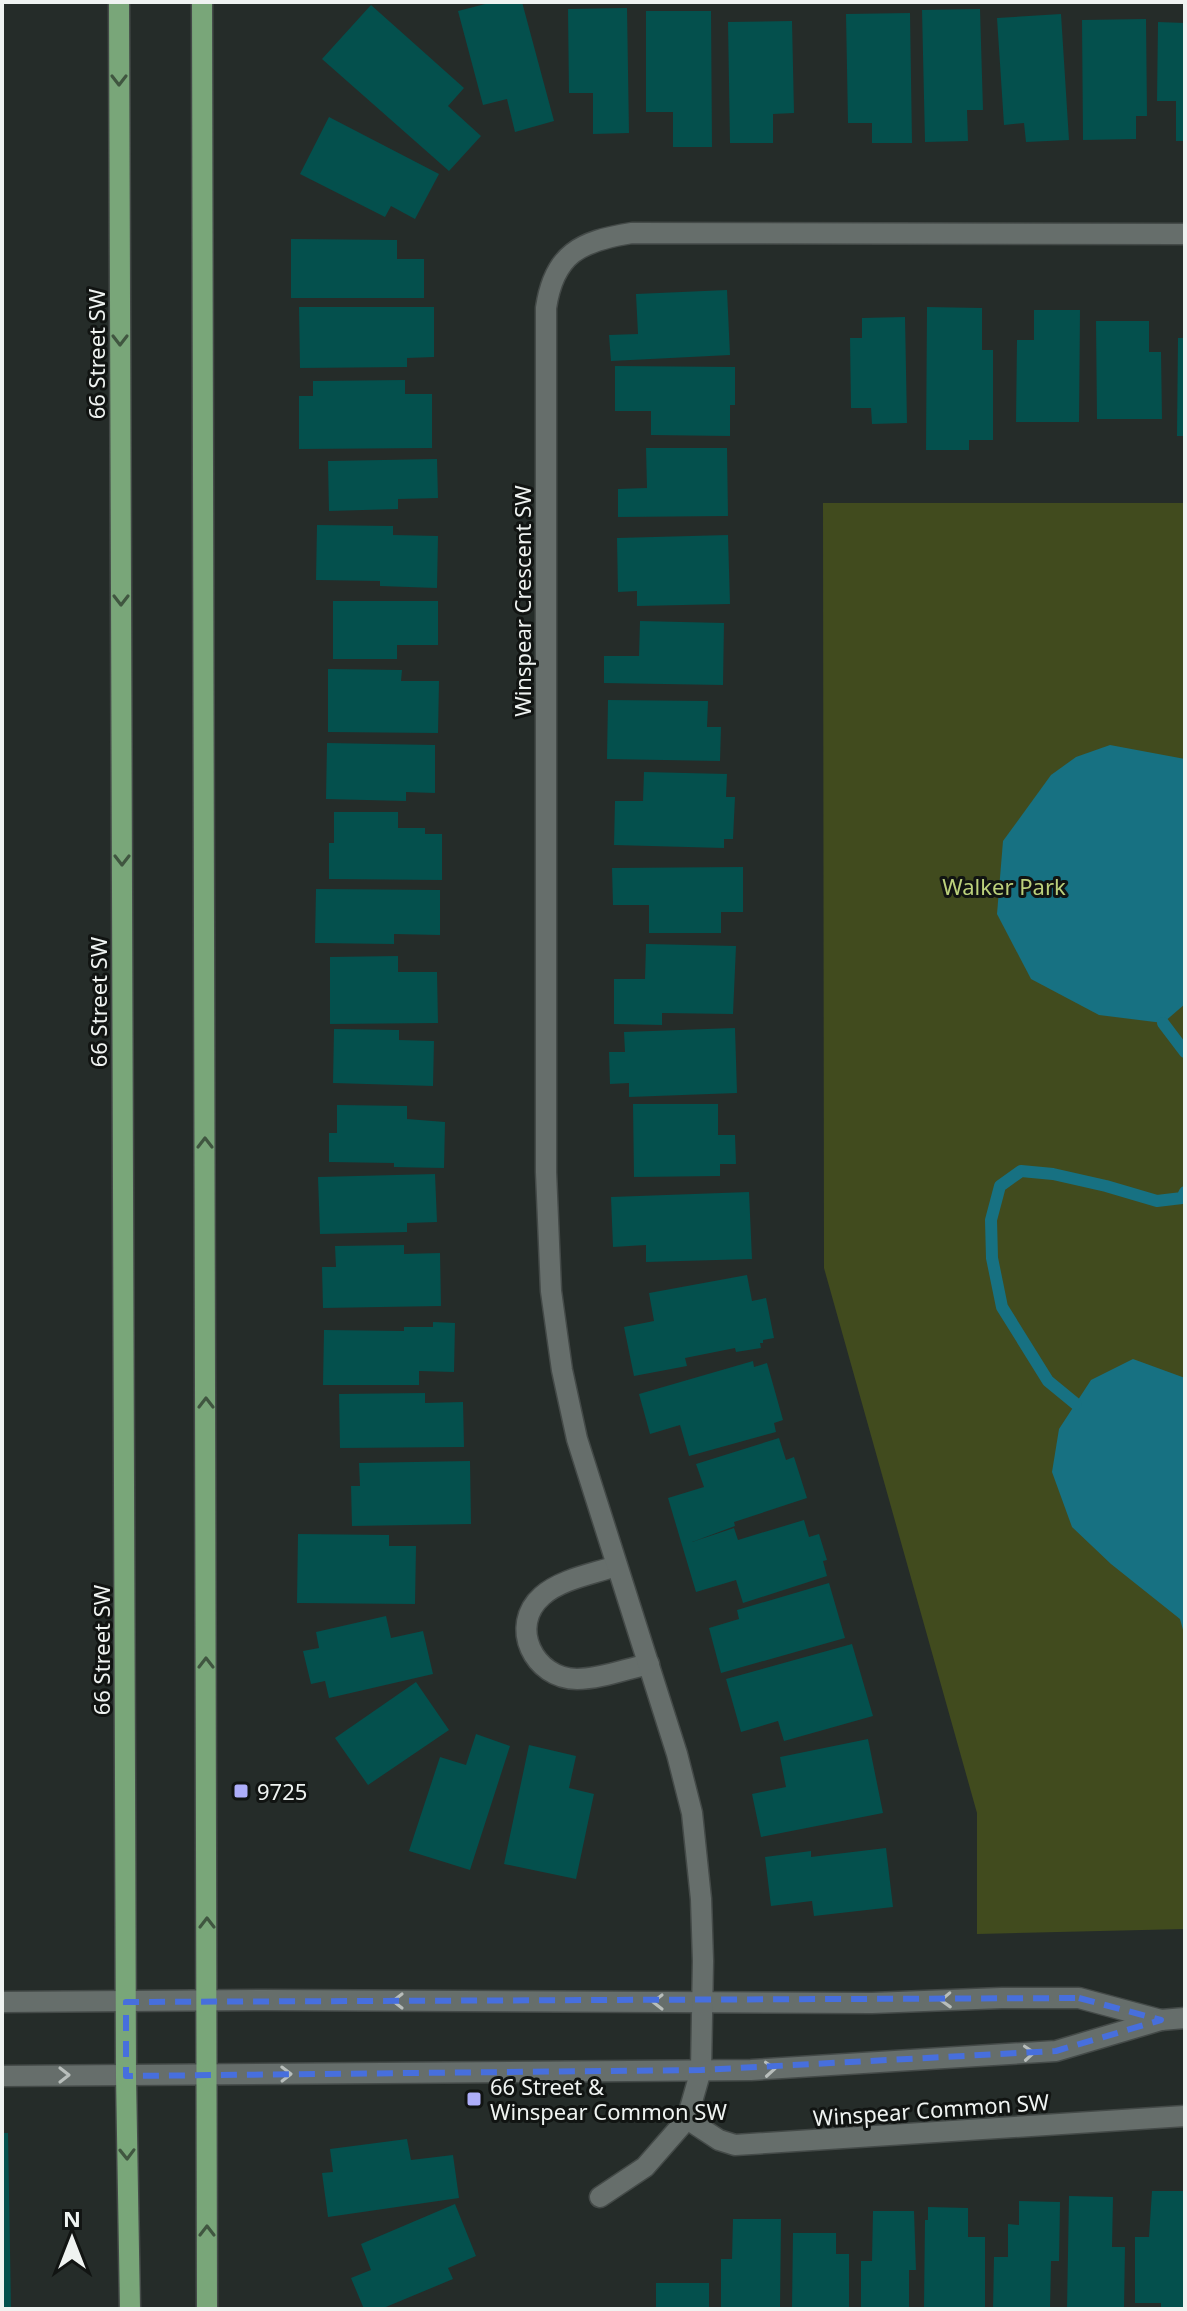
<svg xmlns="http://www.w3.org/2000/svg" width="1187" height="2311" viewBox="0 0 1187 2311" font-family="'Noto Sans',sans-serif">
<rect width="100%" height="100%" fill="#252c29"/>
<polygon fill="#414b1e" points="823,503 1185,503 1185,1929 977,1934 977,1813 824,1268"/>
<g fill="#177182">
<polygon points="1110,745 1185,759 1185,1004 1163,1023 1099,1015 1031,979 997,914 1003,841 1051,775 1076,757"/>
<polygon points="1133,1359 1185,1378 1185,1637 1180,1619 1111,1564 1072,1527 1052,1472 1059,1429 1091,1380"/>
</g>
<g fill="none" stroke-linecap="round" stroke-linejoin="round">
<g stroke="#177182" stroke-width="12">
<polyline points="1163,1023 1185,1052"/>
<polyline points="1076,1404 1048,1381 1002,1307 992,1258 991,1220 1000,1186 1021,1171 1053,1174 1106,1186 1157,1201 1182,1198 1185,1192"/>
</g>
</g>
<g fill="#04504d">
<polygon points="493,2 522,2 554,121 515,132 507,99 483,105 458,11"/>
<polygon points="371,5 464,88 448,106 481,136 449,171 322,59"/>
<polygon points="627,8 629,133 593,134 593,93 569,93 568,9"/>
<polygon points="980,9 983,110 967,110 968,141 925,142 922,10"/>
<polygon points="646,11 711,11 712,147 673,147 673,112 646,112"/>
<polygon points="910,13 912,143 872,143 872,123 848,123 846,14"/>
<polygon points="1061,14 1069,140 1026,142 1024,123 1004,125 997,18"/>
<polygon points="1146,19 1147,116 1136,116 1136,139 1083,140 1082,20"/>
<polygon points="792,21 794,113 773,114 773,143 730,143 728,22"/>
<polygon points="1158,22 1185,23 1185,141 1176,141 1176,101 1157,101"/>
<polygon points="329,117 439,174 415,219 391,206 385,217 300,174"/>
<polygon points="291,239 397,240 397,259 424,259 424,298 291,298"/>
<polygon points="727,290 730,355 611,361 609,335 638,334 636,294"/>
<polygon points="299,307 434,307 434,357 407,358 407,367 300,368"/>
<polygon points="927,307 982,308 982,350 993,350 993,440 969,440 969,450 926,450"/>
<polygon points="1034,310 1080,310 1079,422 1016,422 1017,340 1034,340"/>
<polygon points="905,317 907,423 872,424 871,408 851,408 850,338 862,338 862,318"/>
<polygon points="1096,321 1149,321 1149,352 1161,352 1162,419 1097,419"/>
<polygon points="1178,338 1185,338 1185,436 1177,436"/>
<polygon points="615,366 735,367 735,405 730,405 730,436 651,435 651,411 615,411"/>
<polygon points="405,380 405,394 432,394 432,448 299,449 299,396 313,396 313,381"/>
<polygon points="646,448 727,448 728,516 618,517 618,489 647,488"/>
<polygon points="437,459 438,498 398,499 398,509 329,511 328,461"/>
<polygon points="317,525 393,526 393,535 438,536 437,588 380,586 380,581 316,580"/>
<polygon points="728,535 730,604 637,606 637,591 618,592 617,538"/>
<polygon points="333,601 438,601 438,645 397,645 397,659 333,659"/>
<polygon points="640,621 724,623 723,685 604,683 604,656 639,656"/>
<polygon points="328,669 402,670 401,681 439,681 438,733 328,732"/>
<polygon points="608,700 708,701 707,727 721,727 720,761 607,759"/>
<polygon points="327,743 435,745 435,793 406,792 406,801 326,799"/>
<polygon points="644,772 727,774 726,797 735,797 733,839 724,839 724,848 614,845 615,801 643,801"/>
<polygon points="334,812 398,812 398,828 425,828 425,834 442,834 442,880 329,879 329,843 334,843"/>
<polygon points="743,867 743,912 721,912 721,933 649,933 649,905 613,905 612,868"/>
<polygon points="316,889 440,890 440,935 394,934 394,944 315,943"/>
<polygon points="646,944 736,946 733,1014 662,1013 662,1025 614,1024 614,979 645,979"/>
<polygon points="398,956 398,972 437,972 438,1023 330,1024 330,957"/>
<polygon points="735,1028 737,1093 629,1097 629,1083 610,1084 609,1052 625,1052 624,1032"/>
<polygon points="334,1029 399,1030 399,1040 434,1041 433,1086 333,1083"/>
<polygon points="633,1104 718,1104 718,1135 735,1135 736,1164 720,1164 720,1176 634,1177"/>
<polygon points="337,1105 407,1106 407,1119 445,1122 444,1168 394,1167 394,1163 329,1162 329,1133 337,1133"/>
<polygon points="435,1174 437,1222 407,1223 407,1232 320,1234 318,1177"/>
<polygon points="749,1192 752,1259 646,1262 646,1245 613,1247 611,1197"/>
<polygon points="404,1245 404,1254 440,1253 441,1306 323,1308 322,1267 336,1267 335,1246"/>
<polygon points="747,1275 752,1301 766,1298 774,1338 763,1340 763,1343 760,1343 761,1348 736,1352 735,1348 685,1358 687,1366 634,1376 624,1327 654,1321 649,1293"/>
<polygon points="433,1322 455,1323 454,1372 419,1371 419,1385 323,1385 324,1330 404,1331 404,1327 433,1327"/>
<polygon points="753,1361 754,1367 767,1363 783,1420 774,1423 776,1432 689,1456 680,1425 650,1434 639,1394"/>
<polygon points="425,1393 425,1403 463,1402 464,1447 340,1448 339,1394"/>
<polygon points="779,1438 786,1460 794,1457 807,1498 734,1522 735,1526 692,1542 734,1528 738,1540 804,1520 809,1537 819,1534 827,1560 823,1561 827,1576 743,1603 736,1580 696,1592 668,1498 704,1487 696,1464"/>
<polygon points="470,1461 471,1524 352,1526 351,1486 360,1486 359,1463"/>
<polygon points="298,1534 389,1535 389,1546 416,1546 415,1604 297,1603"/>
<polygon points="829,1583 845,1638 721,1673 709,1628 739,1619 737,1610"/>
<polygon points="386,1616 391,1638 423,1631 433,1674 329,1698 325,1681 311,1684 303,1651 319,1648 316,1632"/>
<polygon points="852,1644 873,1716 784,1741 778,1721 741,1732 726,1679"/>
<polygon points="416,1682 449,1730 368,1785 335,1738"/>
<polygon points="476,1734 510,1746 470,1870 409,1851 440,1757 466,1765"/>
<polygon points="868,1739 883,1813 761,1837 752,1794 786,1787 780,1757"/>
<polygon points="529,1745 576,1756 569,1788 594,1794 576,1879 504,1864"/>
<polygon points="886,1848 893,1907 814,1916 812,1901 771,1906 765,1857 811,1851 811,1857"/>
<polygon points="2,2133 8,2133 11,2309 2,2309"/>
<polygon points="407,2139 411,2160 453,2155 459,2198 328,2217 322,2173 333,2172 330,2149"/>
<polygon points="1152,2191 1185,2191 1185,2309 1161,2309 1161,2303 1135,2303 1135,2237 1149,2237"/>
<polygon points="1069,2196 1113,2197 1112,2247 1125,2247 1124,2309 1067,2309"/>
<polygon points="1019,2201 1060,2202 1059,2261 1051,2261 1050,2309 993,2309 994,2257 1008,2257 1008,2224 1019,2225"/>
<polygon points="455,2204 476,2256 448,2268 453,2279 381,2309 364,2309 351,2278 371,2270 361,2244"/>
<polygon points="928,2207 968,2208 968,2237 985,2237 985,2307 924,2307 925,2220 928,2220"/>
<polygon points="873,2211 914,2211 916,2270 909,2270 909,2309 861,2309 861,2261 872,2261"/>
<polygon points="733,2219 781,2219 780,2309 721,2309 721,2259 732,2259"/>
<polygon points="793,2233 836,2233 836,2254 849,2254 849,2309 792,2309"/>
<rect x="656" y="2283" width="53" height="26"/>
</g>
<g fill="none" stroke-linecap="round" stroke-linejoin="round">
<g stroke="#444a48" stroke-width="23">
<g id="minor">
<path d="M616,1566C593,1574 561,1579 542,1596C508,1626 534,1679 577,1679C600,1679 626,1669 649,1664"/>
<polyline points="2,2002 266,2000 872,2003 1002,1998 1079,1998 1161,2020"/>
<polyline points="2,2076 751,2070 1056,2051 1161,2020 1185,2018"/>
<polyline points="687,2119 719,2140 735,2145 1185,2116"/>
<path d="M600,2197L645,2167L687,2119L701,2070L703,1961L701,1899L692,1813L677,1754L577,1439L562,1370L551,1291L546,1172V308C554,254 580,241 632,233L1185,234"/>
</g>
</g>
<g stroke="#444a48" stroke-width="23">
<g id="major">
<polyline points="119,2 126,2076 130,2309"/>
<polyline points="202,2 207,2309"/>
</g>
</g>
<use href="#minor" stroke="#666e6b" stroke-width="20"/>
<use href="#major" stroke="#79a679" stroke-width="20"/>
</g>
<defs><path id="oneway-chevron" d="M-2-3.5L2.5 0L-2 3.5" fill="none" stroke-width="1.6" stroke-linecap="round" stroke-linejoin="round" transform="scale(2)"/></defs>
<g stroke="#405640">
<use href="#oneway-chevron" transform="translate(119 80) rotate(90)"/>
<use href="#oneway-chevron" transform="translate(120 340) rotate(90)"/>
<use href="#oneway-chevron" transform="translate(121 600) rotate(90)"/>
<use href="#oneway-chevron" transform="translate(122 860) rotate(90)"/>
<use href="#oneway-chevron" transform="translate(205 1143) rotate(-90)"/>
<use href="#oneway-chevron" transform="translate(206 1403) rotate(-90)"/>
<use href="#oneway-chevron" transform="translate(206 1663) rotate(-90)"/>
<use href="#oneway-chevron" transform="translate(207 1923) rotate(-90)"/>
<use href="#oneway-chevron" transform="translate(127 2154) rotate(89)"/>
<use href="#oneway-chevron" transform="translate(207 2231) rotate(-90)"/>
</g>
<g stroke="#b8bebb">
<use href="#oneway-chevron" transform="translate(946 2000) rotate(178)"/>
<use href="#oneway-chevron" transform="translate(398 2001) rotate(-180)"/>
<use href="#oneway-chevron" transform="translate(658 2002) rotate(-180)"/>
<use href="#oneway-chevron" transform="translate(1029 2053) rotate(-4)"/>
<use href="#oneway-chevron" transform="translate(770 2069) rotate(-4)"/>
<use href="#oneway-chevron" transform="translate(286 2074) rotate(-1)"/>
<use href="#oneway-chevron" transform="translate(64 2075)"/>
</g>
<path fill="none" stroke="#476fdd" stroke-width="6" stroke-dasharray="16 10" stroke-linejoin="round" d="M1079,1998L1161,2020L1056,2051L701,2070L126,2076V2002Z"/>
<g fill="#aeaefa" stroke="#111412" stroke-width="3">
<rect x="233" y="1783" width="16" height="16" rx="4"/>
<rect x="466" y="2091" width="16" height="16" rx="4"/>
</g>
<g text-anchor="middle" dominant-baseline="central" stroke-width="6" stroke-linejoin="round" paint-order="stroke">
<g font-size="22" fill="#eff3f1" stroke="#111412">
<text transform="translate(96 354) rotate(-90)">66 Street SW</text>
<text transform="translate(522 601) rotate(-90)">Winspear Crescent SW</text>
<text transform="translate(98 1002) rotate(-90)">66 Street SW</text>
<text transform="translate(101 1650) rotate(-90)">66 Street SW</text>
<text transform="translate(931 2109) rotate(-4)">Winspear Common SW</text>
</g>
<g font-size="22" fill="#bcd17c" stroke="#111412">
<text x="1004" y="886">Walker Park</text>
</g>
<g font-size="22" fill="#eff3f1" stroke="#111412" text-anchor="start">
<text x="257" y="1791">9725</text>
<text x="490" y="2086">66 Street &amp;<tspan x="490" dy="25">Winspear Common SW</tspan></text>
</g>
</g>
<rect width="1187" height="2311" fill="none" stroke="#eff3f1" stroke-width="8"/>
<g transform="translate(72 2239)" stroke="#111412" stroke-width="6" paint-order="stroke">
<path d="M0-6L14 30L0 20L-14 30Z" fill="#eff3f1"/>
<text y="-12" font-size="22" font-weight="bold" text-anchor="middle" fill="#eff3f1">N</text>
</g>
</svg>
